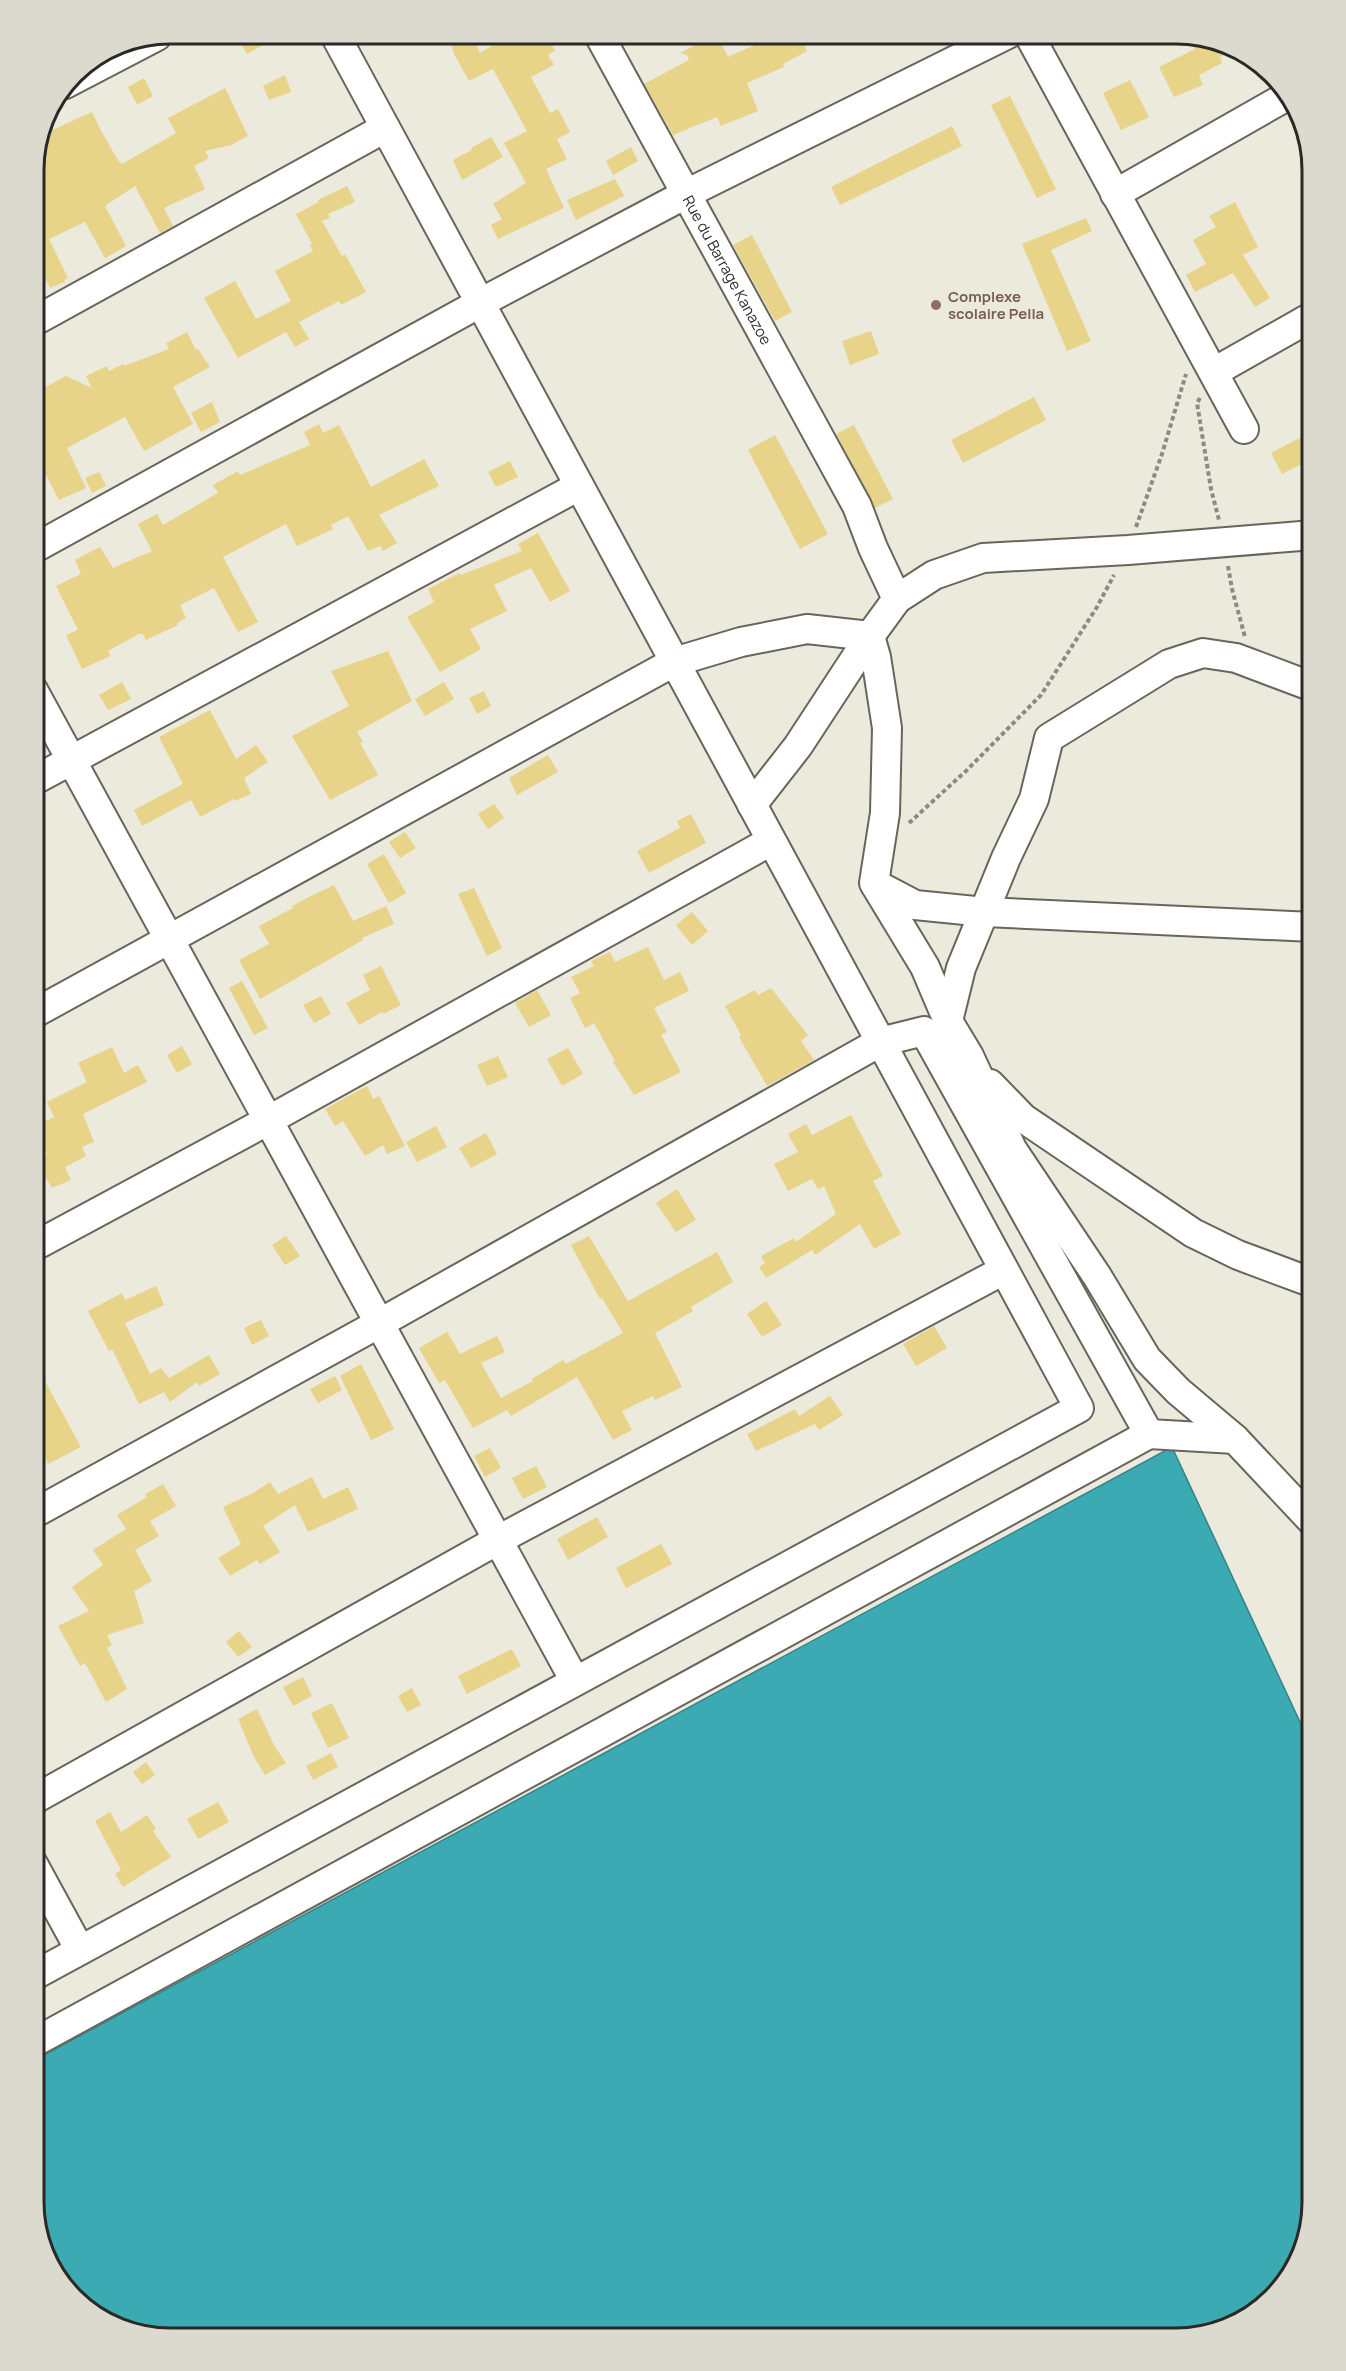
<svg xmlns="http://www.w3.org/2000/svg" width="1346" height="2371" viewBox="0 0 1346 2371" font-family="Manrope,sans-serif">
<rect width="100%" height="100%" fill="#ece9dd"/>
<polygon fill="#3baab2" stroke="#368388" stroke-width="1.5" points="1172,1447 1313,1750 1313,2202 1290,2277 1237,2324 1177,2338 161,2338 94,2315 47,2262 33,2202 33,2061"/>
<g fill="#e8d488">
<polygon points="235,33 255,33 261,46 247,54"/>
<polygon points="513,33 545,33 555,51 548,55 554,65 531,77 550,113 558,109 570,132 557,139 567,159 546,169 564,208 498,239 491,225 502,219 493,204 526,183 504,143 527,131 493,69 469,81 454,54 451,44 470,34 480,53"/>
<polygon points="774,33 829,33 804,45 807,51 783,64 784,67 747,83 758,111 721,126 717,117 673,135 644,84 689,60 687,55 680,53 717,34 728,57 759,43"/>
<polygon points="1186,33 1235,50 1220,57 1222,63 1199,75 1203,85 1174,97 1159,67 1195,49"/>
<polygon points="285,75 291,92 269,100 263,86"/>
<polygon points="144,78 153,96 137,105 128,87"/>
<polygon points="1130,80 1149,117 1121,130 1103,93"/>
<polygon points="225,88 248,136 231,145 205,151 209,158 194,166 205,189 164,208 173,226 160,233 135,186 105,206 126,246 105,258 85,222 49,239 68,278 64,280 65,282 50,288 41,270 33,272 33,161 39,136 92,112 100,129 119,162 122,164 176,133 168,118"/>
<polygon points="1010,96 1056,189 1037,198 991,105"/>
<polygon points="952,126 962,146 840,205 831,187"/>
<polygon points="491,137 503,157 462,180 453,160 472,150 471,148"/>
<polygon points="631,147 638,161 613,175 606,161"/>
<polygon points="615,179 624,196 576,220 567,200"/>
<polygon points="347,186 355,202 328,214 330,218 322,221 342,256 345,254 366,292 341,305 339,301 299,322 309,339 295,347 286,332 238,358 204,298 235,281 256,319 291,301 275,271 313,251 310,245 312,244 296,214 319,202 318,200"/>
<polygon points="1235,202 1258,247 1243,255 1270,298 1255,307 1233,273 1195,292 1186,275 1206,264 1193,240 1216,227 1209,216"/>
<polygon points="1086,218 1092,231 1051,250 1091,341 1067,351 1022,244"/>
<polygon points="752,235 792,312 775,321 733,245"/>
<polygon points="871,331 879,354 850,365 842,341"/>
<polygon points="187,332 196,350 198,349 210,367 173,387 193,424 144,451 125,417 67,448 86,488 59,500 46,475 33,481 33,394 66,376 92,388 86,376 107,366 109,371 123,364 124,366 169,349 166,343"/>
<polygon points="1034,397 1046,420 963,463 951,440"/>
<polygon points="212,402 220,422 201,432 191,413"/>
<polygon points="319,424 323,433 339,425 371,487 424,459 439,486 379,515 397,543 383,551 380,546 368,551 348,516 331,525 333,529 297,546 286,524 223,557 258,622 238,632 214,588 180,605 186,618 177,623 178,625 146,640 143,634 139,634 108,651 110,656 82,669 66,635 78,630 56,586 81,574 75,560 100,547 113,568 152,551 138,524 157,514 163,525 218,493 213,485 238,471 240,475 310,445 304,432"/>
<polygon points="854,425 893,499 875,508 836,434"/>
<polygon points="1313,431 1313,458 1282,474 1271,453"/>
<polygon points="775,435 828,534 800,549 748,450"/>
<polygon points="510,461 518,477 496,487 488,472"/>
<polygon points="99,472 106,486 92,493 85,478"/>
<polygon points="538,533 570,591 550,602 531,568 494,585 507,611 470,629 481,649 440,672 407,617 434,602 428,589 459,573 461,575 522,551 518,544"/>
<polygon points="388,651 412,701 357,732 363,742 360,743 378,775 330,800 292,736 349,706 331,671"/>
<polygon points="122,682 131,699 108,710 99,695"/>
<polygon points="444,682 454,699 425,716 415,699"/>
<polygon points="484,691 491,706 477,714 469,698"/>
<polygon points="210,710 236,759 256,745 268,762 244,778 251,794 235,801 234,799 200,817 191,800 142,826 134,810 183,784 159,737"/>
<polygon points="548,755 558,772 517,795 509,778"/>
<polygon points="494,804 504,818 488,829 478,814"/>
<polygon points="691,814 706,843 649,873 637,851 680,828 677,821"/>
<polygon points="405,832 416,848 400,858 389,842"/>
<polygon points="384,854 406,893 389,903 367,864"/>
<polygon points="334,885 353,921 386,906 394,924 362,938 363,940 260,999 239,960 269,944 259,926 293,908 292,906 311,896"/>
<polygon points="474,888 502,948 487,956 458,894"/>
<polygon points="692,912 708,931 692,945 676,925"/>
<polygon points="648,947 664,980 680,972 689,991 654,1008 667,1032 661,1035 681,1072 634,1095 613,1062 615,1061 594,1023 585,1028 570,998 580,993 571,977 594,966 591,961 610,952 615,962"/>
<polygon points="381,966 401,1005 383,1014 382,1012 359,1025 346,1003 370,990 363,975"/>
<polygon points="242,981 268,1028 254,1035 229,988"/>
<polygon points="771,988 808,1035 801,1041 814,1060 767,1086 739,1037 741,1035 725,1006 755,990 758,995"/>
<polygon points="537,990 551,1015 529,1027 515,1003"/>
<polygon points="321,996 331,1014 314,1023 303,1005"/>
<polygon points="182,1046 192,1064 177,1073 167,1055"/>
<polygon points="112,1047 124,1073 138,1065 147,1082 83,1114 94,1142 82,1147 86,1156 65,1167 71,1180 52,1188 36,1162 47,1155 33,1127 54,1117 47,1102 87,1082 78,1063"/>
<polygon points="568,1048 583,1074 562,1086 547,1059"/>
<polygon points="498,1056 508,1077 487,1086 477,1065"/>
<polygon points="367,1086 373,1099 379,1096 405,1146 387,1154 383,1145 365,1156 343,1121 335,1126 325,1109"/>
<polygon points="851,1115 883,1176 873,1181 901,1234 874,1249 860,1224 815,1255 812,1250 766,1278 759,1267 765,1263 761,1256 794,1238 796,1242 836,1214 824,1186 818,1189 812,1179 788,1191 774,1164 798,1152 788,1134 806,1124 812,1135"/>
<polygon points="436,1126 447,1147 417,1162 406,1142"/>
<polygon points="486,1133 497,1154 471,1168 459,1148"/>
<polygon points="677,1189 696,1220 676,1232 656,1203"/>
<polygon points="286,1236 300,1256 285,1265 272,1245"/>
<polygon points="589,1236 628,1301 717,1252 733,1282 691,1307 693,1311 655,1333 682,1387 655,1400 653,1396 622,1411 632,1430 613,1440 577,1377 511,1416 507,1410 473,1428 445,1380 439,1383 419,1348 447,1332 460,1354 497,1336 505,1352 481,1363 506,1407 501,1398 533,1381 532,1379 563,1360 566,1364 623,1333 602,1298 600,1299 571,1245"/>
<polygon points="156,1286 164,1305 125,1323 150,1374 161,1368 169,1378 209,1355 220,1374 199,1386 197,1382 170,1402 164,1392 139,1404 112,1349 109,1351 88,1311 122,1293 125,1300"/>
<polygon points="766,1301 782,1325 762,1337 747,1314"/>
<polygon points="261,1320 269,1336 252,1345 244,1328"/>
<polygon points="934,1326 947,1348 916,1366 903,1344"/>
<polygon points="33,1359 81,1447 48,1464 33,1434"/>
<polygon points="361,1364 394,1429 371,1440 340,1376"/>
<polygon points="335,1376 342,1390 318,1403 310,1389"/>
<polygon points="830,1396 843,1415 819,1430 815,1424 756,1451 747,1434 795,1409 799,1416"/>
<polygon points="490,1448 501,1468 485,1477 474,1456"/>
<polygon points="536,1466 547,1487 523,1499 512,1478"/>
<polygon points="312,1477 323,1499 348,1487 358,1509 308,1532 295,1505 263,1526 280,1552 260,1564 257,1560 230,1576 218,1558 241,1544 223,1507 253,1493 270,1482 278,1494"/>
<polygon points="163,1484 176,1506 150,1521 159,1536 135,1550 152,1581 134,1591 144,1623 107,1635 112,1645 107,1648 127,1689 106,1702 85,1663 80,1666 58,1626 89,1611 72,1587 103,1565 93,1550 126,1529 117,1515 147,1497 145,1494"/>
<polygon points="597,1517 608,1537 568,1560 557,1539"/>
<polygon points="661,1544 672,1564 626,1588 616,1568"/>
<polygon points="239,1631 252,1647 238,1657 226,1642"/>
<polygon points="512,1649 521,1666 467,1694 458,1676"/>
<polygon points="303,1677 312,1696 293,1706 283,1687"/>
<polygon points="412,1688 421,1705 407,1712 398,1696"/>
<polygon points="332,1703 349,1738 328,1748 311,1713"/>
<polygon points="257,1709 274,1745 286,1763 265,1775 254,1757 238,1719"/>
<polygon points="331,1753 338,1767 313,1780 306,1766"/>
<polygon points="146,1762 155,1775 142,1784 133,1772"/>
<polygon points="218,1802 229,1822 198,1839 187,1819"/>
<polygon points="110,1812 121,1832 147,1815 156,1829 153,1831 171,1857 123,1887 115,1874 121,1870 95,1821"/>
</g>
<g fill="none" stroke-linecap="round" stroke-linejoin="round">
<g stroke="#68655b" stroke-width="32">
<g id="minor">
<path id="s1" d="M598,33L857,506L873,548L897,599"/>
<polyline points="1028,33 1244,429"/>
<polyline points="65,84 157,36"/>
<polyline points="1115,194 1287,96"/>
<polyline points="33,322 385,128"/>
<polyline points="1214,372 1313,316"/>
<polyline points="33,549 480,303 686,194 1010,33"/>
<polyline points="870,636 876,657 887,728 885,813 874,883 925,967 948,1021 969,1056 1012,1149 1097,1276 1147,1359 1178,1391 1235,1439"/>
<polyline points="33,690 575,1681"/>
<polyline points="33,781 579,486"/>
<polyline points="752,805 798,746 870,636 897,599 934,575 983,558 1128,550 1313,535"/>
<polyline points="875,884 915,905 985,912 1313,927"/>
<polyline points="33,1014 674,662 741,642 807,629 870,636"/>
<polyline points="948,1021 961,968 1006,858 1034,799 1049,738 1169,664 1203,653 1236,658 1313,687"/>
<polyline points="990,1084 1023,1118 1193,1233 1238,1255 1313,1283"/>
<polyline points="33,1247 269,1120 771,841"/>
<polyline points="33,1514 380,1323 880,1042 924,1031 1149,1434 1235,1439 1313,1522"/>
<polyline points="33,1800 498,1540 1004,1270"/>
<polyline points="33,1864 80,1950"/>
<polyline points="33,1976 1079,1408 334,33"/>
<polyline points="33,2043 1149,1434"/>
</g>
</g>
<g stroke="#8c8a82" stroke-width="4" stroke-dasharray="4.5 3" stroke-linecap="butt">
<polyline points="1200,398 1197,403 1211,489 1219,520"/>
<polyline points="1136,527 1162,454 1186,374"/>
<polyline points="1228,566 1232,589 1245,637"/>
<polyline points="909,823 967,770 1041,695 1097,607 1114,575"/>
</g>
<use href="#minor" stroke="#fff" stroke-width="28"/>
</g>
<circle fill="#8d6e63" stroke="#ece9dd" stroke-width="2" cx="936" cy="305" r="6"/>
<g text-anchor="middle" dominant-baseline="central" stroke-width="5" stroke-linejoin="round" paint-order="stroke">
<g font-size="15" fill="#2a2925" stroke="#ece9dd">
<text stroke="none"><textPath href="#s1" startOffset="270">Rue du Barrage Kanazoe</textPath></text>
</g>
<g font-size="15" font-weight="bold" fill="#785e54" stroke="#ece9dd" text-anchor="start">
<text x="948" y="296">Complexe<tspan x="948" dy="17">scolaire Pella</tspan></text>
</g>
</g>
<path d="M0 0H1346V2371H0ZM170 44H1176A126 126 0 0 1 1302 170V2202A126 126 0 0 1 1176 2328H170A126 126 0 0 1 44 2202V170A126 126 0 0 1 170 44Z" fill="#dcdace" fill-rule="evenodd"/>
<path fill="none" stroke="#2a2925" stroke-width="3" d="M170 44H1176A126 126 0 0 1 1302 170V2202A126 126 0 0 1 1176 2328H170A126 126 0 0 1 44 2202V170A126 126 0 0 1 170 44Z"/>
</svg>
